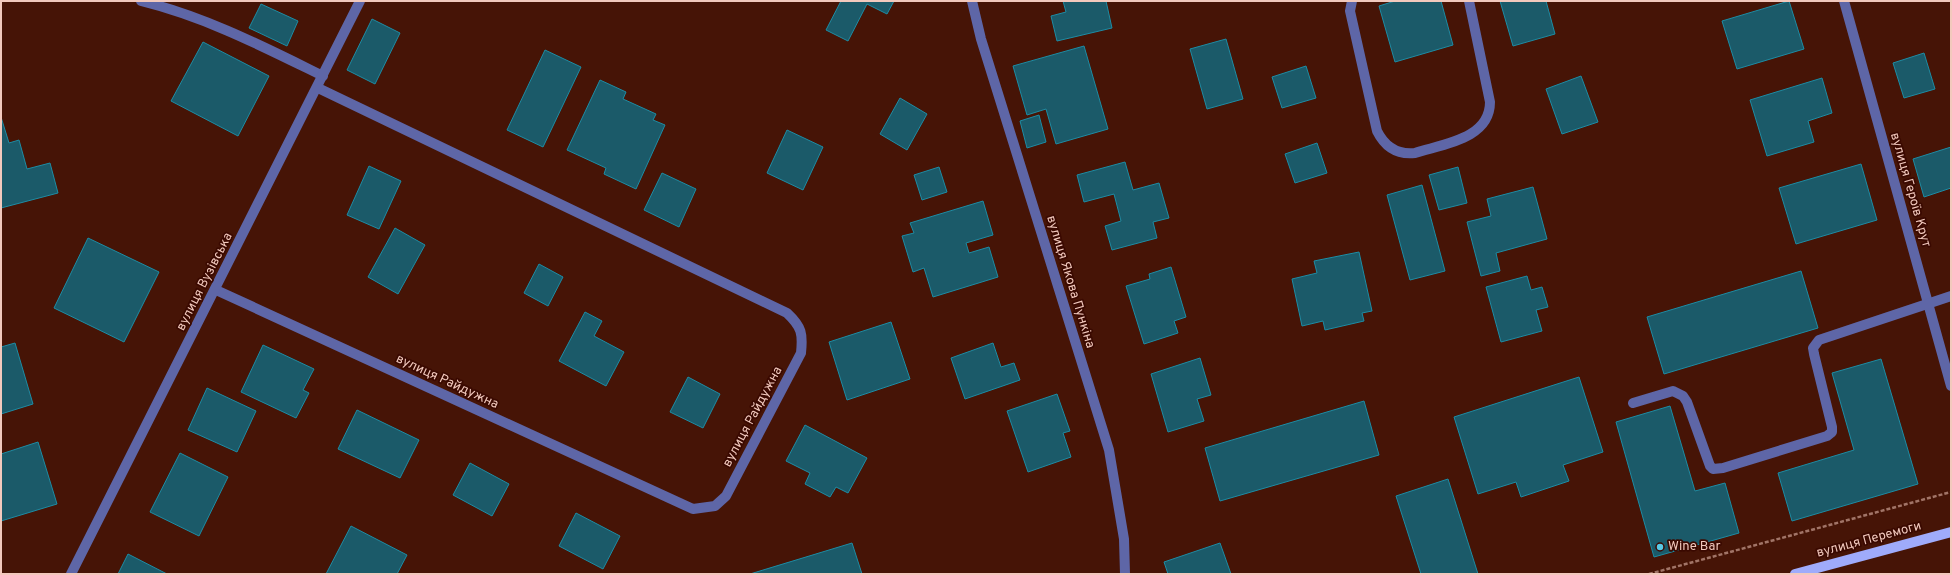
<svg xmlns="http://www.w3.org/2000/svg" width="1952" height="575" viewBox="0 0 1952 575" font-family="Overpass,sans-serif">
<rect width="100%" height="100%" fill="#461406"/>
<g fill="#1b5a69" stroke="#1d8ca4">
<polygon points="841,1 894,1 887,14 867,4 848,41 826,30"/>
<polygon points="1063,1 1106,1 1112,28 1057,41 1051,16 1066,12"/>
<polygon points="1395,1 1441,1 1453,45 1395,62 1379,6"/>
<polygon points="1500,1 1546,1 1555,34 1513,46"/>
<polygon points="1789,1 1804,49 1737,69 1722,21"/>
<polygon points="261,4 298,21 287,46 249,28"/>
<polygon points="372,19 400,33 375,84 347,70"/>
<polygon points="1226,39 1243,99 1207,109 1190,49"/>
<polygon points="203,42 269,76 238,136 171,101"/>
<polygon points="1084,46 1108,129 1056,144 1046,109 1027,115 1013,66"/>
<polygon points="545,50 581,67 543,147 507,130"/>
<polygon points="1924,53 1935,89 1904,98 1893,63"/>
<polygon points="1306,66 1316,98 1282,108 1272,77"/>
<polygon points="1581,76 1598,122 1562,134 1546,89"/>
<polygon points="1822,78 1832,113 1808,121 1814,142 1767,156 1750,100"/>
<polygon points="600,80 626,92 623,99 656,114 653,120 665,125 636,189 604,174 606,168 567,150"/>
<polygon points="900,98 927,114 907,150 880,134"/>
<polygon points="1039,115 1046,142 1027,148 1020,121"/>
<polygon points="1,117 9,143 19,140 27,169 50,163 58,193 1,208"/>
<polygon points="787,130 823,147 803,190 767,173"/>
<polygon points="1317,143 1327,173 1295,183 1285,154"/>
<polygon points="1951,147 1951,188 1924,197 1913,159"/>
<polygon points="1125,162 1133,190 1159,183 1169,218 1153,222 1157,238 1112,250 1105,226 1121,221 1114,194 1084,202 1077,175"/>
<polygon points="1861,164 1877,220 1796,244 1779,188"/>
<polygon points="369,166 401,181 379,229 347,215"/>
<polygon points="939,167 947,192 922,200 914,175"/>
<polygon points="1458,167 1467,203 1439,210 1429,175"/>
<polygon points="662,173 696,189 679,227 644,210"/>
<polygon points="1422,185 1445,271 1410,280 1387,195"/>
<polygon points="1533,187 1547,239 1496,253 1500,271 1481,276 1467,222 1491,216 1487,199"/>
<polygon points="983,201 993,235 966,243 969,253 989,247 998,277 933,297 924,268 913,272 902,236 914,233 910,223"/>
<polygon points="395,228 425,245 398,294 368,277"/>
<polygon points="88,238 159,272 124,342 54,308"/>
<polygon points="1359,252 1372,311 1362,313 1364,321 1325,330 1323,321 1302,326 1292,279 1317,273 1314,261"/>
<polygon points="539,264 563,277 548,306 524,293"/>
<polygon points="1171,267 1186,317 1174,321 1178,333 1144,344 1126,286 1150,279 1149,274"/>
<polygon points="1801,271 1818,328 1664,374 1647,317"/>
<polygon points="1527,276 1531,290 1542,287 1548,307 1536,310 1542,331 1501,342 1486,287"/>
<polygon points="585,312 602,321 594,336 624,352 606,386 559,361"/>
<polygon points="891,322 910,379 847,400 829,342"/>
<polygon points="15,343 33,404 1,414 1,347"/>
<polygon points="993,343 1001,367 1014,363 1020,380 965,399 951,358"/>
<polygon points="263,345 314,369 303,390 309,393 296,418 241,392"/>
<polygon points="1200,358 1211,395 1197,399 1204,421 1168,432 1151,374"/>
<polygon points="1881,359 1918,484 1792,521 1778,473 1854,450 1832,373"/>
<polygon points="688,377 720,394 703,428 670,412"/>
<polygon points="1579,377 1603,452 1563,465 1569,481 1521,497 1516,482 1478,494 1454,417"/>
<polygon points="207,388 256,411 237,452 188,430"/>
<polygon points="1057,394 1070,431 1063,433 1071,457 1028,472 1007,411"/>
<polygon points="1364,401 1379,455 1220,501 1205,448"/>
<polygon points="1670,406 1695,491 1725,483 1739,533 1654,557 1616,422"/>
<polygon points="357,410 419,440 400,478 338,449"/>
<polygon points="805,425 867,458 848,493 836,487 830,497 805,484 810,473 786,461"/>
<polygon points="38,442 57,504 1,521 1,454"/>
<polygon points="180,453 228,477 199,536 150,512"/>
<polygon points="470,463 509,484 492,516 453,495"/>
<polygon points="1448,479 1478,574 1421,574 1396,496"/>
<polygon points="576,513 620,536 603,569 559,546"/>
<polygon points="351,526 407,555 397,574 326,574"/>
<polygon points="852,543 862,574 750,574"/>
<polygon points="1220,543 1231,574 1168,574 1164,562"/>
<polygon points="128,554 167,574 118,574"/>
</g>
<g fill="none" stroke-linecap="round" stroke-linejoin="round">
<polyline stroke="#a17467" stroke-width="2.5" stroke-dasharray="4 2" stroke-linecap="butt" points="1649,574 1951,492"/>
<g stroke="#5e66a7" stroke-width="10">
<path d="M141,1C206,17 264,47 323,76"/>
<polyline points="972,1 981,39 1109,450 1124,539 1125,574"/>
<path d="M1352,1L1350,11L1377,131C1385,147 1397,155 1415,153C1443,144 1490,139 1490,102L1469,1"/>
<polyline points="1844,1 1951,386"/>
<path d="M216,290L693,509L715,506L726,496L801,353C803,334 802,327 787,313L318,88"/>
<polyline points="1633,403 1673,391 1683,396 1687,402 1710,466 1713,469 1723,468 1827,436 1832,432 1832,427 1814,354 1813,348 1819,340 1951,296"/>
<polyline points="71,574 360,1"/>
</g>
<polyline stroke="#9fabfb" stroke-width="10" points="1795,574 1951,532"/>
</g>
<circle fill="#59c8e4" stroke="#3a0900" stroke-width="1.5" cx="1660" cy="547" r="4"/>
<g text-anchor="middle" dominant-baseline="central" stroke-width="3.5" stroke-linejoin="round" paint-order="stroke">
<g font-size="13" fill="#f2c9bd" stroke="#3a0900">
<text transform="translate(1910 190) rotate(74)">вулиця Героїв Крут</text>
<text transform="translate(205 282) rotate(-63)">вулиця Вузівська</text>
<text transform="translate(1070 282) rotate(73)">вулиця Якова Пункіна</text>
<text transform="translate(447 382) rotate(25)">вулиця Райдужна</text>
<text transform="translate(753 417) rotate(-62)">вулиця Райдужна</text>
<text transform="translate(1869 540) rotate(-15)">вулиця Перемоги</text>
</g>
<g font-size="13" fill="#f2c9bd" stroke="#3a0900" text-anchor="start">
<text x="1668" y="547">Wine Bar</text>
</g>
</g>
<rect width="1952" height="575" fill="none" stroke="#f2c9bd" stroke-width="4"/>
</svg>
